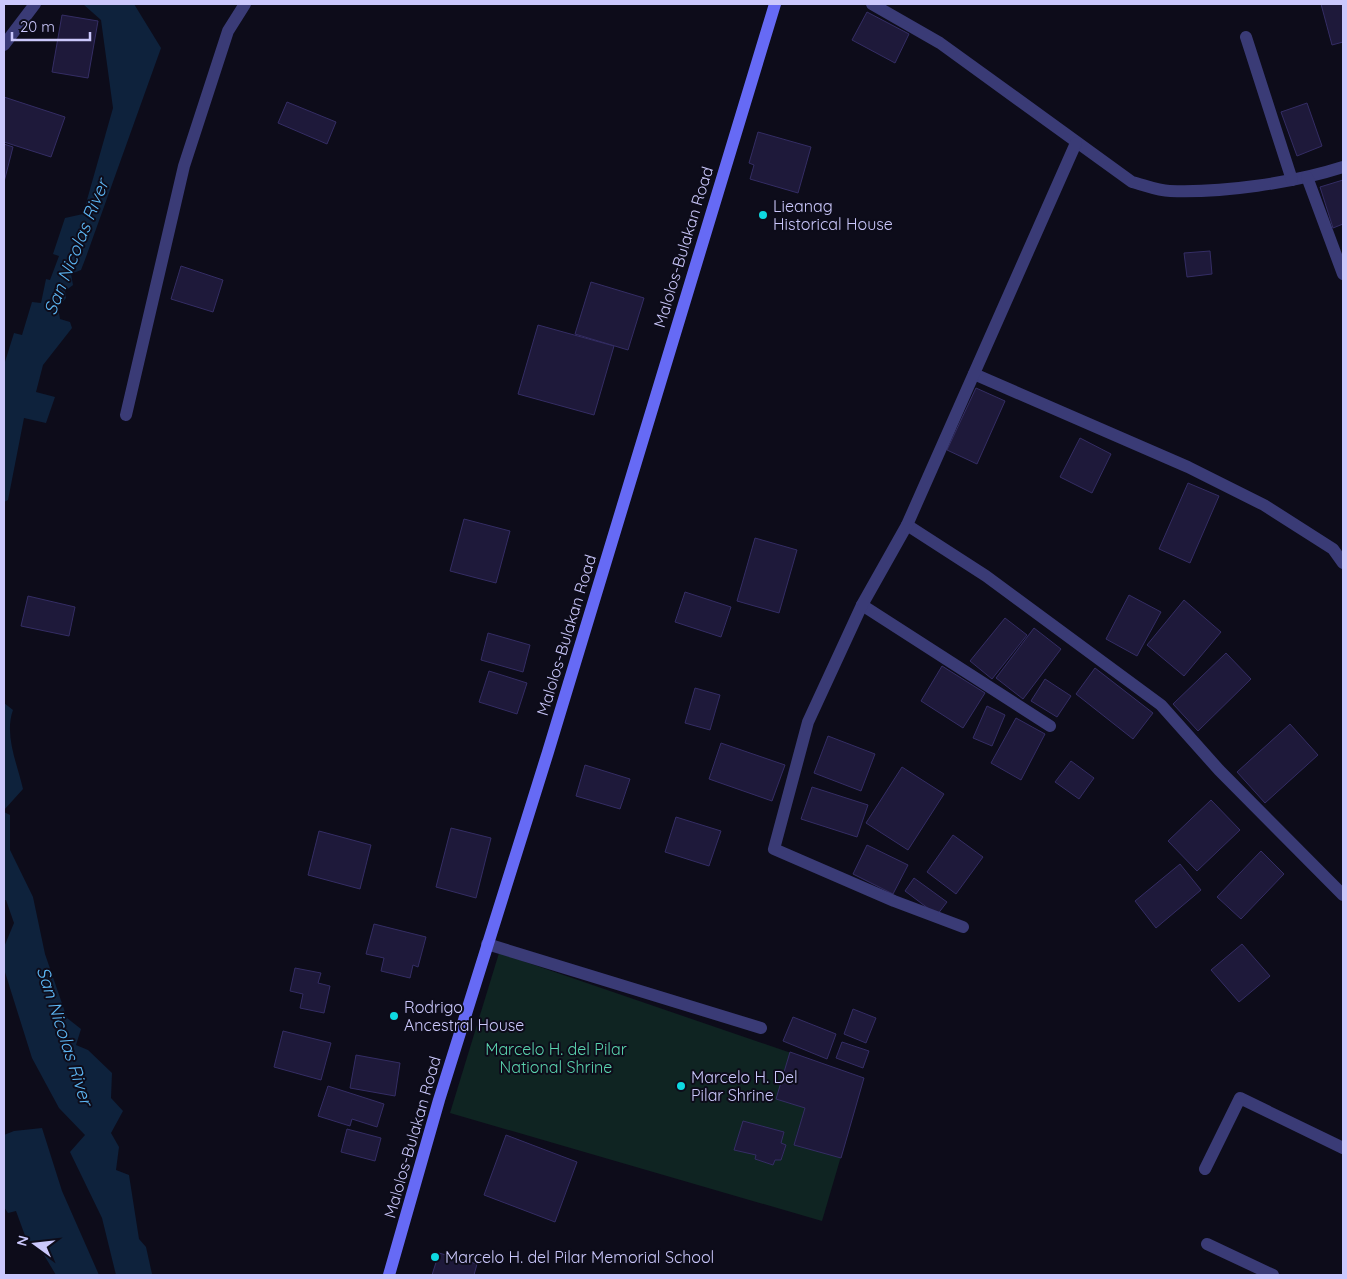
<svg xmlns="http://www.w3.org/2000/svg" width="1347" height="1279" viewBox="0 0 1347 1279" font-family="Quicksand,sans-serif">
<rect width="100%" height="100%" fill="#0d0c1a"/>
<polygon fill="#0f2422" points="499,953 864,1078 822,1221 450,1113"/>
<g fill="#0e223c">
<polygon points="83,4 134,4 161,48 86,257 81,270 71,274 73,285 65,291 66,298 58,307 60,319 70,322 72,328 43,365 36,392 55,397 46,423 24,418 8,500 4,502 4,365 14,333 22,335 32,302 41,303 46,279 50,280 59,256 53,254 65,218 83,214 113,108 101,20"/>
<path d="M4,703L13,710C4,735 17,763 23,789L4,810Z"/>
<polygon points="4,812 10,815 10,850 33,897 45,954 67,1018 81,1029 76,1045 88,1050 112,1073 111,1098 123,1111 111,1133 119,1147 116,1170 129,1175 139,1239 146,1247 152,1274 155,1275 116,1275 102,1218 70,1152 85,1135 59,1108 32,1058 4,969 4,947 14,923 6,900 4,900"/>
<polygon points="42,1128 62,1191 99,1275 56,1275 41,1250 27,1241 16,1211 8,1213 4,1207 4,1135 14,1131"/>
</g>
<g fill="#1e193a" stroke="#342d64">
<polygon points="1321,4 1343,4 1343,42 1332,45"/>
<polygon points="867,12 909,34 895,63 852,40"/>
<polygon points="62,15 98,21 88,78 52,72"/>
<polygon points="4,97 65,117 51,157 4,142"/>
<polygon points="287,102 336,122 327,144 278,123"/>
<polygon points="1307,103 1322,146 1297,156 1281,112"/>
<polygon points="758,132 811,147 798,193 750,179 754,165 749,163"/>
<polygon points="4,144 13,147 4,182"/>
<polygon points="1343,180 1343,224 1333,228 1320,187"/>
<polygon points="1210,251 1212,274 1187,277 1184,253"/>
<polygon points="181,266 223,280 213,312 171,299"/>
<polygon points="591,282 644,298 628,350 575,334"/>
<polygon points="538,325 614,346 594,415 518,394"/>
<polygon points="976,388 1005,401 977,464 947,450"/>
<polygon points="1080,438 1111,454 1092,493 1060,477"/>
<polygon points="1188,483 1219,496 1190,563 1159,549"/>
<polygon points="464,519 510,531 496,583 450,571"/>
<polygon points="755,538 797,550 779,613 737,601"/>
<polygon points="685,592 731,607 721,637 675,622"/>
<polygon points="1129,595 1161,612 1137,656 1106,639"/>
<polygon points="28,596 75,607 69,636 21,626"/>
<polygon points="1184,600 1221,632 1184,676 1147,645"/>
<polygon points="1005,618 1027,635 992,679 970,661"/>
<polygon points="1034,628 1061,649 1023,699 996,678"/>
<polygon points="488,633 530,645 523,672 481,660"/>
<polygon points="1226,653 1251,679 1198,731 1173,704"/>
<polygon points="942,666 985,693 963,728 921,701"/>
<polygon points="1095,668 1153,713 1133,739 1076,694"/>
<polygon points="489,671 527,683 517,714 479,702"/>
<polygon points="1045,679 1071,696 1057,717 1031,701"/>
<polygon points="695,688 720,695 710,730 685,723"/>
<polygon points="987,706 1005,715 992,746 973,738"/>
<polygon points="1016,718 1045,734 1021,780 991,763"/>
<polygon points="1290,724 1318,755 1265,803 1237,772"/>
<polygon points="828,736 875,754 861,791 814,773"/>
<polygon points="721,743 785,765 772,801 709,779"/>
<polygon points="1071,761 1094,778 1079,799 1055,782"/>
<polygon points="585,765 630,779 620,809 576,796"/>
<polygon points="902,767 944,794 908,850 866,823"/>
<polygon points="812,787 868,805 857,837 801,819"/>
<polygon points="1211,800 1240,830 1197,871 1168,841"/>
<polygon points="676,817 721,831 709,866 665,852"/>
<polygon points="451,828 491,838 476,898 436,887"/>
<polygon points="319,831 371,845 360,889 308,875"/>
<polygon points="953,835 983,857 956,894 927,872"/>
<polygon points="867,845 908,865 893,894 853,874"/>
<polygon points="1261,851 1284,874 1241,919 1217,897"/>
<polygon points="1180,864 1201,890 1156,928 1135,901"/>
<polygon points="914,878 947,902 937,915 905,891"/>
<polygon points="374,924 426,937 418,967 413,965 410,978 381,971 384,958 366,954"/>
<polygon points="1242,944 1270,976 1239,1002 1211,970"/>
<polygon points="295,968 321,973 318,983 330,986 324,1013 300,1008 303,994 290,991"/>
<polygon points="853,1009 876,1018 866,1043 844,1034"/>
<polygon points="793,1017 836,1034 827,1059 783,1041"/>
<polygon points="283,1031 331,1043 321,1080 274,1067"/>
<polygon points="842,1042 869,1051 863,1068 836,1058"/>
<polygon points="790,1052 864,1078 841,1158 794,1145 805,1108 776,1099"/>
<polygon points="356,1055 400,1063 395,1096 350,1088"/>
<polygon points="328,1086 384,1104 377,1127 352,1119 350,1126 318,1116"/>
<polygon points="743,1121 784,1132 781,1143 786,1145 781,1160 775,1160 773,1165 755,1159 756,1155 734,1150"/>
<polygon points="347,1129 381,1138 375,1161 341,1152"/>
<polygon points="506,1135 577,1162 555,1222 484,1195"/>
<polygon points="439,1253 477,1264 474,1275 432,1275"/>
</g>
<g fill="none" stroke-linecap="round" stroke-linejoin="round">
<g stroke="#3a3b76" stroke-width="12">
<path d="M872,4L940,43L1132,182C1144,185 1158,191 1170,191C1222,193 1293,183 1343,167"/>
<polyline points="1246,37 1292,180"/>
<polyline points="4,45 35,4"/>
<polyline points="1307,177 1343,274"/>
<polyline points="974,374 1188,467 1264,505 1333,549 1343,563"/>
<polyline points="126,415 184,166 228,31 245,4"/>
<polyline points="907,525 986,576 1161,705 1219,770 1343,895"/>
<polyline points="862,605 1050,726"/>
<polyline points="963,927 894,901 774,849 808,722 862,605 907,525 1076,143"/>
<polyline points="487,944 761,1028"/>
<polyline points="1205,1169 1240,1098 1343,1148"/>
<polyline points="1207,1244 1273,1275"/>
</g>
<polyline stroke="#666af5" stroke-width="12" points="389,1275 439,1100 548,752 775,4"/>
</g>
<g fill="#0ed9e1" stroke="#0d0c1a" stroke-width="2">
<circle cx="763" cy="215" r="5"/>
<circle cx="394" cy="1016" r="5"/>
<circle cx="681" cy="1086" r="5"/>
<circle cx="435" cy="1257" r="5"/>
</g>
<g text-anchor="middle" dominant-baseline="central" stroke-width="4" stroke-linejoin="round" paint-order="stroke">
<g font-size="16" fill="#cbc8fc" stroke="#0d0c1a" text-anchor="start">
<text x="773" y="206">Lieanag<tspan x="773" dy="18">Historical House</tspan></text>
<text x="404" y="1007">Rodrigo<tspan x="404" dy="18">Ancestral House</tspan></text>
<text x="691" y="1077">Marcelo H. Del<tspan x="691" dy="18">Pilar Shrine</tspan></text>
<text x="445" y="1257">Marcelo H. del Pilar Memorial School</text>
</g>
<g font-size="16" fill="#cbc8fc" stroke="#0d0c1a">
<text transform="translate(683 247) rotate(-73)">Malolos-Bulakan Road</text>
<text transform="translate(566 635) rotate(-73)">Malolos-Bulakan Road</text>
<text transform="translate(412 1137) rotate(-74)">Malolos-Bulakan Road</text>
</g>
<g font-size="16" fill="#5bd5af" stroke="#0d0c1a">
<text x="556" y="1049">Marcelo H. del Pilar<tspan x="556" dy="18">National Shrine</tspan></text>
</g>
<g font-size="18" font-style="italic" fill="#5db7f5" stroke="#0d0c1a">
<text transform="translate(76 247) rotate(-68)">San Nicolas River</text>
<text transform="translate(65 1036) rotate(72)">San Nicolas River</text>
</g>
</g>
<rect width="1347" height="1279" fill="none" stroke="#cbc8fc" stroke-width="10"/>
<g transform="translate(35 1244) rotate(285)" stroke="#0d0c1a" stroke-width="4" paint-order="stroke">
<path d="M0-4L9 19L0 12L-9 19Z" fill="#cbc8fc"/>
<text y="-8" font-size="14" font-weight="bold" text-anchor="middle" fill="#cbc8fc">N</text>
</g>
<path d="M12 32v8h78v-8" fill="none" stroke="#cbc8fc" stroke-width="2.5"/>
<text x="20" y="32" font-size="15" fill="#cbc8fc" stroke="#0d0c1a" stroke-width="4" paint-order="stroke">20 m</text>
</svg>
